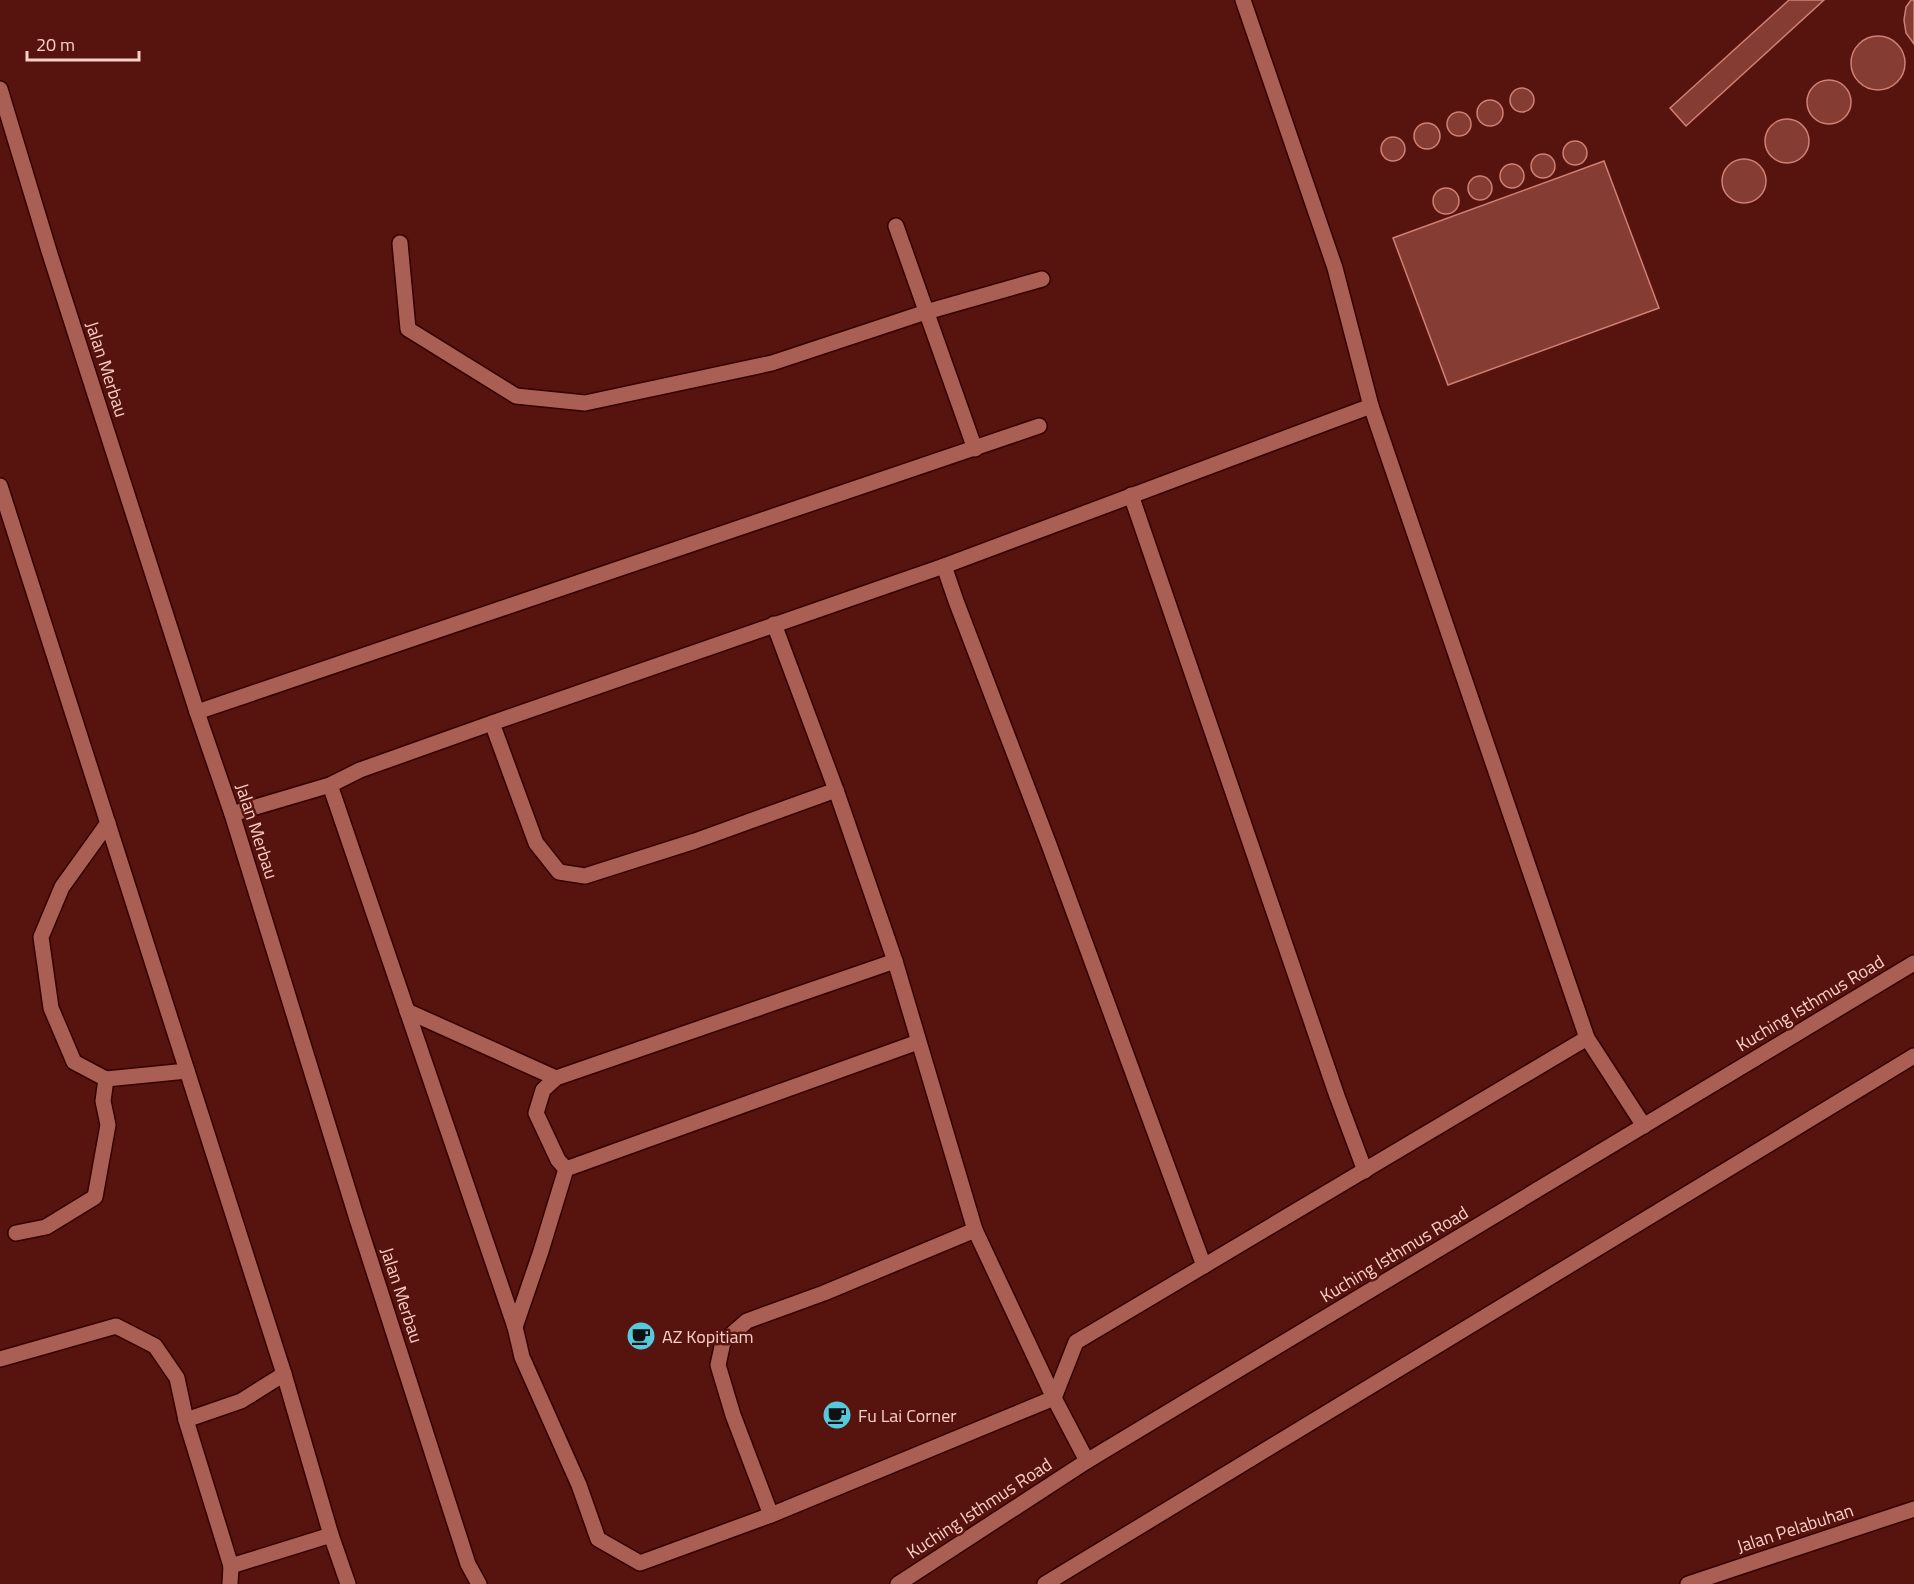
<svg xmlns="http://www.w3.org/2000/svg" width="1914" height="1584" viewBox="0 0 1914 1584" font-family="'Titillium Web',sans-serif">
<rect width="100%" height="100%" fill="#57130d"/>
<g fill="#843c33" stroke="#d08074" stroke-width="1.5">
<polygon points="1789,0 1824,0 1686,126 1670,108"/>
<polygon points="1911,0 1914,0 1914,44 1906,33 1904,20 1906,7"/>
<circle cx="1878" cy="63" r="27"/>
<circle cx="1829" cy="102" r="22"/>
<circle cx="1522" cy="100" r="12"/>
<circle cx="1490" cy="113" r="13"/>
<circle cx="1459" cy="124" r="12"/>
<circle cx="1787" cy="141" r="22"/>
<circle cx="1427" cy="136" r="13"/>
<circle cx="1393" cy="149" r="12"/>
<circle cx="1575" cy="153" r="12"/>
<circle cx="1543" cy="166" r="12"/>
<circle cx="1744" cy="181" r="22"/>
<polygon points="1604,161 1659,308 1448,385 1393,238"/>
<circle cx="1512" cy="176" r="12"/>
<circle cx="1480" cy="188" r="12"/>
<circle cx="1446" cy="201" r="13"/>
</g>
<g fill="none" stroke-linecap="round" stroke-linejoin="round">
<g stroke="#340101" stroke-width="18">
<g id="service">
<polyline points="1243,0 1335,268 1371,406 1587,1038 1644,1126"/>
<polyline points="896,226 975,449"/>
<polyline points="400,243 408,329 516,396 585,403 772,363 926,312 1042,279"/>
<polyline points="1131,495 1337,1096 1365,1171"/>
<polyline points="944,566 956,601 1048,842 1204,1266"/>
<polyline points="774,624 836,790 895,961 975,1230 1054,1398 1087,1461"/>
<polyline points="197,712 1039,426"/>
<polyline points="492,723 536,843 559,872 585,876 695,841 836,790"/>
<polyline points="330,785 515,1327 522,1357 579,1485 598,1539 640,1563 771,1515 1054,1398 1076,1342 1587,1038"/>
<polyline points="232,814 330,785 360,770 492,723 944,566 1371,406"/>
<polyline points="108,823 62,887 41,937 51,1008 74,1062 106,1079 187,1071"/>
<polyline points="895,961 556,1078 543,1090 536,1113 558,1160 566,1169 918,1042"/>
<polyline points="407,1011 556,1078"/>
<polyline points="16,1233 46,1227 95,1197 108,1125 103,1101 106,1079"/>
<polyline points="515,1327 541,1251 566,1169"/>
<polyline points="0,1359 116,1326 155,1346 177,1378 186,1420 231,1566 230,1584"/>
<polyline points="186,1420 241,1401 284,1374"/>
<polyline points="771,1515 733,1415 718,1365 723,1342 747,1321 824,1293 975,1230"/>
<polyline points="231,1566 331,1535"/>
</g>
</g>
<g stroke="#340101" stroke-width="18">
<g id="tertiary">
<polyline points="0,89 49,251 197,712 232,814 357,1219 468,1564 479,1584"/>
<polyline points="0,486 284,1374 331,1535 348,1584"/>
<polyline points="1688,1584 1914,1509"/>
</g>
</g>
<g stroke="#340101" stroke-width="18">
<g id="secondary">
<polyline points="898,1584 1087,1461 1914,963"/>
<polyline points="1045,1584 1914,1056"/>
</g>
</g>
<use href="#service" stroke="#aa5f54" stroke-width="15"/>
<use href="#tertiary" stroke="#aa5f54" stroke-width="15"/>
<use href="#secondary" stroke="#aa5f54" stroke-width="15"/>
</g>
<defs>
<g id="cafe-disc" transform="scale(1.5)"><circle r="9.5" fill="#54cadc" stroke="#57130d"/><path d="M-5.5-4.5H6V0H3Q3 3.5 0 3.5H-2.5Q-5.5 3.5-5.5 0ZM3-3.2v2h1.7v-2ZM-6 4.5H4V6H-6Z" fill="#111"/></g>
</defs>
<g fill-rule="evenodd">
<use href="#cafe-disc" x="641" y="1336"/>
<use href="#cafe-disc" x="837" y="1415"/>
</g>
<g text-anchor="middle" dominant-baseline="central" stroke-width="5" stroke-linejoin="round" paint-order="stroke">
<g font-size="18" fill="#facfc7" stroke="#57130d">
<text transform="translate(107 369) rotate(72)">Jalan Merbau</text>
<text transform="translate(257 831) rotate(72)">Jalan Merbau</text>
<text transform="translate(1810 1003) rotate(-31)">Kuching Isthmus Road</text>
<text transform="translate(1394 1254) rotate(-31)">Kuching Isthmus Road</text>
<text transform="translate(402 1295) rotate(72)">Jalan Merbau</text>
<text transform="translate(979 1508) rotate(-33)">Kuching Isthmus Road</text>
<text transform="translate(1795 1528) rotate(-18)">Jalan Pelabuhan</text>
</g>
<g font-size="18" fill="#facfc7" stroke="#57130d" text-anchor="start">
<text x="662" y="1336">AZ Kopitiam</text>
<text x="858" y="1415">Fu Lai Corner</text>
</g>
</g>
<path d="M27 51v9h112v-9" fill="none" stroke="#facfc7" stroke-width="3"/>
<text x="36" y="51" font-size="18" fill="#facfc7" stroke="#57130d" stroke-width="4.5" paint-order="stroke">20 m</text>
</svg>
